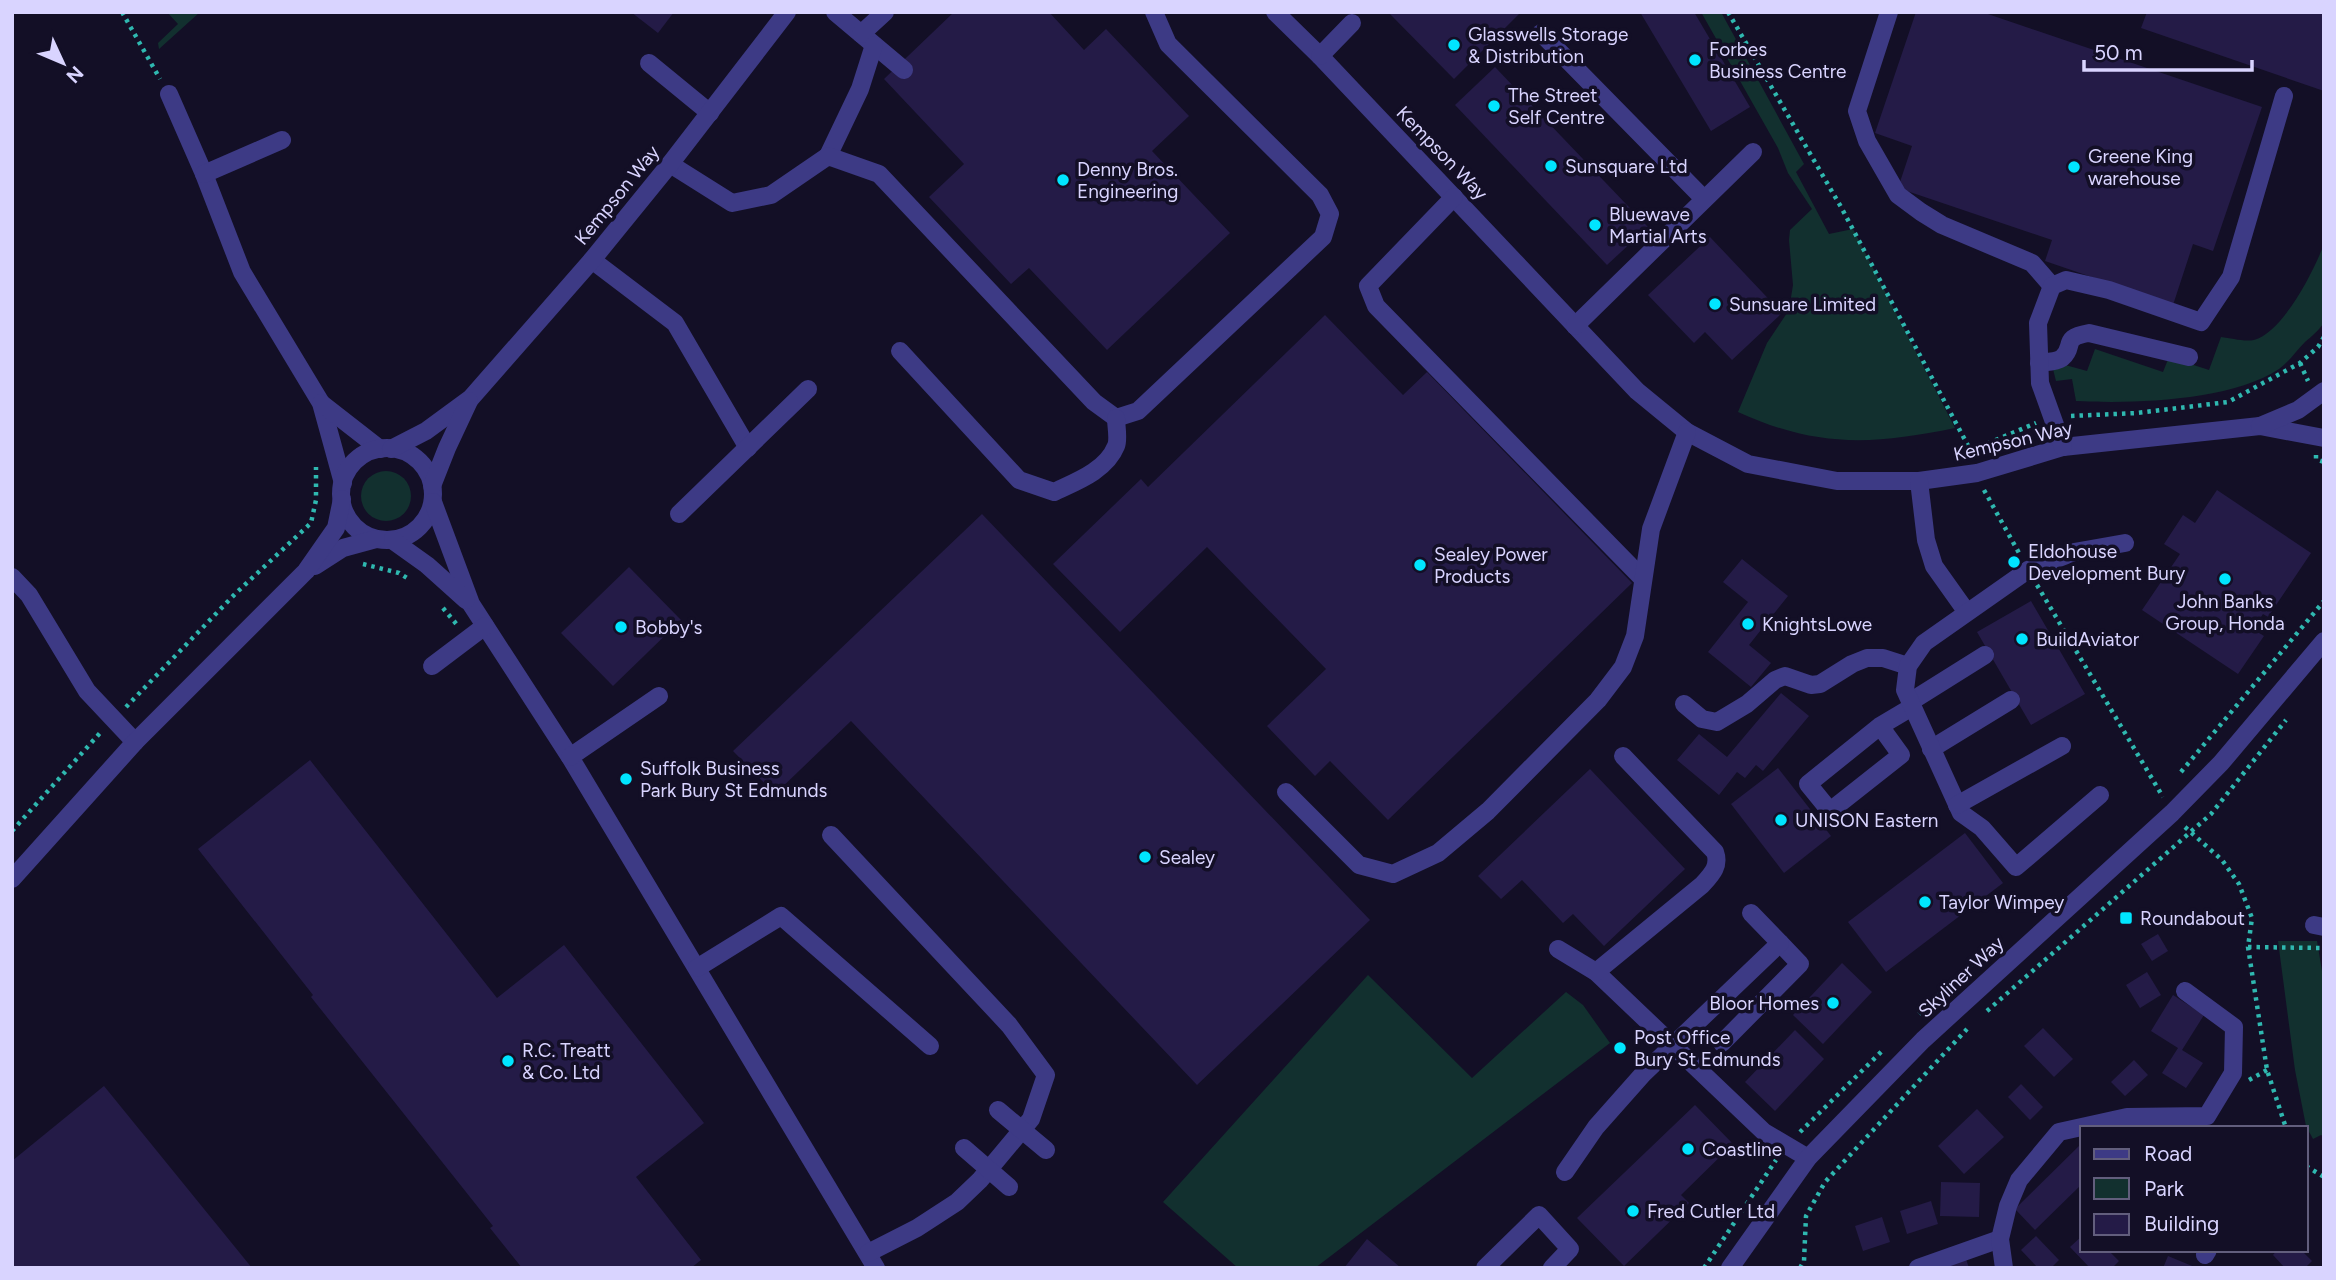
<svg xmlns="http://www.w3.org/2000/svg" width="2336" height="1280" viewBox="0 0 2336 1280" font-family="Figtree,sans-serif">
<rect width="100%" height="100%" fill="#130f26"/>
<g fill="#12302f">
<polygon points="167,12 200,12 159,49 158,43 178,24"/>
<path d="M1701,12H1721L1804,164L1796,172L1829,234L1853,229L1955,428C1872,445 1817,448 1738,412L1767,343L1789,310L1793,285L1789,240L1790,230L1812,209L1788,173L1778,148Z"/>
<path d="M2324,244V323C2318,331 2312,336 2305,342C2296,351 2290,361 2279,369C2230,401 2134,404 2076,401L2072,379L2056,381L2053,369L2058,363L2087,371L2095,349L2163,372L2169,357L2209,370L2221,337C2231,338 2244,342 2254,340C2283,332 2314,271 2324,244Z"/>
<circle cx="386" cy="496" r="25"/>
<polygon points="2278,941 2317,941 2324,983 2324,1137 2321,1135 2313,1139 2306,1126 2295,1070"/>
<polygon points="1368,975 1472,1078 1566,992 1583,1005 1610,1043 1315,1268 1238,1268 1163,1202"/>
</g>
<g fill="#241b47">
<polygon points="631,12 674,12 658,33"/>
<polygon points="954,12 1049,12 1084,50 1106,29 1189,116 1152,151 1230,233 1107,350 1029,268 1011,284 929,197 964,164 884,79"/>
<polygon points="1388,12 1521,12 1454,79"/>
<polygon points="1640,12 1694,12 1750,107 1711,131"/>
<polygon points="1916,12 1982,12 2262,107 2213,251 2193,244 2173,305 2045,261 2052,240 1898,188 1912,146 1875,133"/>
<polygon points="2147,12 2324,12 2324,91 2141,28"/>
<polygon points="1495,67 1648,227 1607,265 1455,105"/>
<polygon points="1710,237 1782,313 1732,360 1705,332 1694,343 1648,295"/>
<polygon points="1325,315 1403,395 1427,372 1632,583 1388,820 1330,761 1315,776 1267,726 1326,669 1207,547 1120,632 1053,564 1141,479 1148,487"/>
<polygon points="2217,490 2311,553 2268,617 2263,614 2253,629 2264,636 2238,674 2142,610 2180,554 2164,544 2183,515 2195,523"/>
<polygon points="982,514 1370,920 1197,1085 851,721 775,794 733,751"/>
<polygon points="1742,559 1788,596 1749,645 1771,663 1751,687 1708,652 1748,602 1723,582"/>
<polygon points="629,567 681,620 613,686 561,633"/>
<polygon points="2031,601 2085,694 2031,725 1977,632"/>
<polygon points="1781,693 1809,716 1763,771 1756,765 1745,778 1737,772 1719,795 1677,760 1699,734 1727,757"/>
<polygon points="310,760 497,998 564,945 704,1123 636,1177 701,1260 691,1268 522,1268 490,1228 493,1226 311,997 313,995 198,849"/>
<polygon points="1778,768 1831,836 1784,873 1731,804"/>
<polygon points="1590,769 1685,869 1604,946 1573,914 1563,923 1522,880 1501,899 1478,876"/>
<polygon points="629,773 633,781 624,786 619,778"/>
<polygon points="1965,833 2003,883 1886,972 1848,922"/>
<polygon points="2158,934 2168,951 2152,961 2141,944"/>
<polygon points="1842,963 1872,992 1823,1044 1793,1015"/>
<polygon points="2147,972 2161,995 2140,1008 2126,985"/>
<polygon points="2173,995 2204,1015 2182,1050 2203,1063 2186,1088 2162,1073 2178,1048 2151,1031"/>
<polygon points="2043,1028 2073,1059 2054,1077 2024,1046"/>
<polygon points="1795,1030 1824,1059 1775,1111 1745,1082"/>
<polygon points="1619,1041 1626,1048 1620,1055 1613,1048"/>
<polygon points="2134,1060 2148,1075 2125,1096 2111,1082"/>
<polygon points="2021,1084 2043,1107 2030,1120 2008,1097"/>
<polygon points="104,1086 252,1268 12,1268 12,1161"/>
<polygon points="1695,1105 1733,1144 1681,1195 1689,1203 1624,1266 1577,1218"/>
<polygon points="1977,1109 2004,1137 1964,1174 1938,1146"/>
<polygon points="2082,1143 2082,1184 2035,1230 2015,1209"/>
<polygon points="1941,1182 1980,1183 1979,1217 1940,1216"/>
<polygon points="1931,1201 1938,1224 1907,1234 1900,1211"/>
<polygon points="1882,1217 1890,1242 1863,1251 1855,1226"/>
<polygon points="2036,1236 2059,1260 2051,1268 2038,1268 2021,1250"/>
<polygon points="2082,1236 2082,1250 2108,1250 2119,1261 2112,1268 2090,1268 2070,1247"/>
<polygon points="1367,1239 1401,1268 1344,1268"/>
<polygon points="2277,1250 2301,1250 2312,1261 2305,1268 2285,1268 2273,1255"/>
<polygon points="2168,1256 2197,1268 2163,1268"/>
<polygon points="1966,1259 1969,1268 1947,1268 1946,1264"/>
</g>
<g fill="none" stroke-linecap="round" stroke-linejoin="round">
<g stroke="#2fb8b0" stroke-width="4.5" stroke-dasharray="3.5 5" stroke-linecap="butt">
<polyline points="122,12 160,79"/>
<polyline points="1728,12 1841,207 1973,455"/>
<polyline points="2300,363 2308,381"/>
<polyline points="2071,416 2137,413 2228,402 2300,363 2318,347 2324,337"/>
<polyline points="1972,450 2036,423"/>
<polyline points="2316,455 2316,459 2324,462"/>
<polyline points="1984,490 2019,553"/>
<polyline points="363,564 399,573 407,578"/>
<polyline points="2037,585 2163,797"/>
<polyline points="443,608 458,626"/>
<polyline points="126,707 235,594 311,523 316,500 316,467"/>
<polyline points="2181,772 2324,601"/>
<polyline points="2185,827 2222,860 2239,884 2252,918 2248,947 2267,1070 2286,1128"/>
<polyline points="12,831 100,733"/>
<polyline points="2248,947 2321,948"/>
<polyline points="1987,1011 2211,814 2286,720"/>
<polyline points="1919,1014 1957,977 1995,944"/>
<polyline points="2249,1080 2267,1070"/>
<polyline points="1800,1132 1883,1050"/>
<polyline points="2306,1166 2324,1177"/>
<polyline points="1704,1268 1776,1160"/>
<polyline points="1800,1268 1804,1261 1806,1216 1825,1182 1967,1029"/>
</g>
<g stroke="#3d3a85" stroke-width="18">
<polyline points="835,12 904,70"/>
<polyline points="1275,12 1320,56 1637,391 1687,432 1748,464 1837,481 1919,481 1977,473 2063,447 2260,426 2324,438"/>
<polyline points="1889,12 1857,111 1867,141 1898,195 1921,212 1942,225 2032,263 2052,286"/>
<polyline points="1541,33 1704,199"/>
<polyline points="861,34 885,12"/>
<polyline points="1320,56 1352,23"/>
<polyline points="649,63 710,113"/>
<polyline points="169,94 204,174 242,272 321,403 343,483"/>
<polyline points="828,156 860,89 874,45"/>
<polyline points="670,164 732,203 771,195 828,156 879,174 1094,402 1116,418 1138,411 1323,237 1330,214 1320,195 1168,44 1154,12"/>
<polyline points="204,174 282,140"/>
<polyline points="1454,197 1368,286 1376,306 1643,579"/>
<polyline points="592,260 675,323 748,448"/>
<polyline points="1575,326 1753,152"/>
<path d="M900,351L1019,480L1054,492C1075,482 1106,471 1116,446C1119,439 1116,426 1116,418"/>
<path d="M2039,363C2046,362 2056,362 2062,358C2076,346 2060,338 2089,333L2189,357"/>
<polyline points="321,403 380,449"/>
<polyline points="2260,426 2298,410 2324,391"/>
<polyline points="2063,447 2040,383 2038,323 2052,286 2066,280 2109,290 2201,322 2231,277 2284,96"/>
<circle cx="387" cy="494" r="46"/>
<polyline points="391,449 426,431 471,398 592,260 670,164 787,12"/>
<polyline points="1919,481 1926,540 1934,566 1966,611"/>
<polyline points="432,486 447,448 469,401"/>
<polyline points="433,502 471,604 570,757 876,1268"/>
<polyline points="679,514 808,389"/>
<polyline points="392,540 427,565 466,600"/>
<polyline points="315,566 343,548 376,539"/>
<polyline points="12,577 29,595 87,691 135,742"/>
<polyline points="432,666 485,626"/>
<polyline points="1910,702 1985,655"/>
<polyline points="1684,704 1702,719 1717,722 1747,704 1775,680 1785,676 1811,685 1820,684 1852,664 1867,658 1883,658 1908,666"/>
<polyline points="1880,726 1901,755 1830,811 1808,784 1880,726 1912,707"/>
<polyline points="1931,749 2011,700"/>
<polyline points="570,757 659,696"/>
<polyline points="1286,792 1359,865 1393,874 1438,853 1488,811 1598,700 1623,667 1635,636 1651,529 1687,432"/>
<polyline points="2100,795 2016,867 1982,828 1961,813 1905,690 1908,666 1924,643 2028,570 2074,552 2125,543"/>
<polyline points="1957,805 2062,746"/>
<polyline points="831,835 1009,1025 1046,1075 1031,1119 980,1180 957,1202 917,1228 868,1253"/>
<polyline points="12,879 135,742 306,571 336,528 342,499"/>
<polyline points="2314,925 2324,927"/>
<polyline points="1558,949 1596,972 1764,1132 1808,1158"/>
<polyline points="697,968 781,916 930,1046"/>
<path d="M1596,972L1702,885C1712,874 1720,866 1715,852L1623,756"/>
<polyline points="1722,1043 1800,964 1780,943"/>
<polyline points="998,1110 1046,1150"/>
<polyline points="964,1148 1009,1187"/>
<polyline points="1565,1172 1596,1127 1643,1074 1780,943 1751,913"/>
<polyline points="2205,1255 2208,1250"/>
<polyline points="1485,1268 1539,1215 1570,1249 1552,1268"/>
<polyline points="1730,1268 1808,1158 1923,1040 2172,813 2221,763 2324,641"/>
<polyline points="1918,1268 2000,1239"/>
<polyline points="2004,1268 2000,1239 2008,1206 2019,1180 2059,1132 2127,1117 2207,1116 2233,1073 2234,1027 2185,991"/>
</g>
</g>
<g fill="#00e5ff" stroke="#130f26" stroke-width="2.5">
<circle cx="1454" cy="45" r="7"/>
<circle cx="1695" cy="60" r="7"/>
<circle cx="1494" cy="106" r="7"/>
<circle cx="1551" cy="166" r="7"/>
<circle cx="2074" cy="167" r="7"/>
<circle cx="1063" cy="180" r="7"/>
<circle cx="1595" cy="225" r="7"/>
<circle cx="1715" cy="304" r="7"/>
<circle cx="2014" cy="562" r="7"/>
<circle cx="1420" cy="565" r="7"/>
<circle cx="2225" cy="579" r="7"/>
<circle cx="1748" cy="624" r="7"/>
<circle cx="621" cy="627" r="7"/>
<circle cx="2022" cy="639" r="7"/>
<circle cx="626" cy="779" r="7"/>
<circle cx="1781" cy="820" r="7"/>
<circle cx="1145" cy="857" r="7"/>
<circle cx="1925" cy="902" r="7"/>
<rect x="2119" y="911" width="14" height="14" rx="3.5"/>
<circle cx="1833" cy="1003" r="7"/>
<circle cx="1620" cy="1048" r="7"/>
<circle cx="508" cy="1061" r="7"/>
<circle cx="1688" cy="1149" r="7"/>
<circle cx="1633" cy="1211" r="7"/>
</g>
<g text-anchor="middle" dominant-baseline="central" stroke-width="7" stroke-linejoin="round" paint-order="stroke">
<g font-size="19" fill="#d9d4ff" stroke="#130f26" text-anchor="start">
<text x="1468" y="34">Glasswells Storage<tspan x="1468" dy="22">&amp; Distribution</tspan></text>
<text x="1709" y="49">Forbes<tspan x="1709" dy="22">Business Centre</tspan></text>
<text x="1508" y="95">The Street<tspan x="1508" dy="22">Self Centre</tspan></text>
<text x="2088" y="156">Greene King<tspan x="2088" dy="22">warehouse</tspan></text>
<text x="1565" y="166">Sunsquare Ltd</text>
<text x="1077" y="169">Denny Bros.<tspan x="1077" dy="22">Engineering</tspan></text>
<text x="1609" y="214">Bluewave<tspan x="1609" dy="22">Martial Arts</tspan></text>
<text x="1729" y="304">Sunsuare Limited</text>
<text x="2028" y="551">Eldohouse<tspan x="2028" dy="22">Development Bury</tspan></text>
<text x="1434" y="554">Sealey Power<tspan x="1434" dy="22">Products</tspan></text>
<text x="2225" y="601" text-anchor="middle">John Banks<tspan x="2225" dy="22">Group, Honda</tspan></text>
<text x="1762" y="624">KnightsLowe</text>
<text x="635" y="627">Bobby's</text>
<text x="2036" y="639">BuildAviator</text>
<text x="640" y="768">Suffolk Business<tspan x="640" dy="22">Park Bury St Edmunds</tspan></text>
<text x="1795" y="820">UNISON Eastern</text>
<text x="1159" y="857">Sealey</text>
<text x="1939" y="902">Taylor Wimpey</text>
<text x="2140" y="918">Roundabout</text>
<text x="1819" y="1003" text-anchor="end">Bloor Homes</text>
<text x="1634" y="1037">Post Office<tspan x="1634" dy="22">Bury St Edmunds</tspan></text>
<text x="522" y="1050">R.C. Treatt<tspan x="522" dy="22">&amp; Co. Ltd</tspan></text>
<text x="1702" y="1149">Coastline</text>
<text x="1647" y="1211">Fred Cutler Ltd</text>
</g>
<g font-size="19" fill="#d9d4ff" stroke="#130f26">
<text transform="translate(1442 153) rotate(46)">Kempson Way</text>
<text transform="translate(617 195) rotate(-51)">Kempson Way</text>
<text transform="translate(2013 441) rotate(-13)">Kempson Way</text>
<text transform="translate(1961 977) rotate(-43)">Skyliner Way</text>
</g>
</g>
<rect width="2336" height="1280" fill="none" stroke="#d9d4ff" stroke-width="28"/>
<rect x="2080" y="1126" width="228" height="126" fill="#130f26" stroke="#625e7d" stroke-width="2"/>
<rect x="2094" y="1149" width="35" height="10" fill="#3d3a85" stroke="#625e7d" stroke-width="2"/>
<text x="2144" y="1161" font-size="21" fill="#d9d4ff">Road</text>
<rect x="2094" y="1178" width="35" height="21" fill="#12302f" stroke="#625e7d" stroke-width="2"/>
<text x="2144" y="1196" font-size="21" fill="#d9d4ff">Park</text>
<rect x="2094" y="1214" width="35" height="21" fill="#241b47" stroke="#625e7d" stroke-width="2"/>
<text x="2144" y="1231" font-size="21" fill="#d9d4ff">Building</text>
<g transform="translate(63 63) rotate(134)" stroke="#130f26" stroke-width="5" paint-order="stroke">
<path d="M0-5L12 26L0 18L-12 26Z" fill="#d9d4ff"/>
<text y="-10" font-size="19" font-weight="bold" text-anchor="middle" fill="#d9d4ff">N</text>
</g>
<path d="M2084 60v10h168v-10" fill="none" stroke="#d9d4ff" stroke-width="3.5"/>
<text x="2094" y="60" font-size="21" fill="#d9d4ff" stroke="#130f26" stroke-width="5" paint-order="stroke">50 m</text>
</svg>
